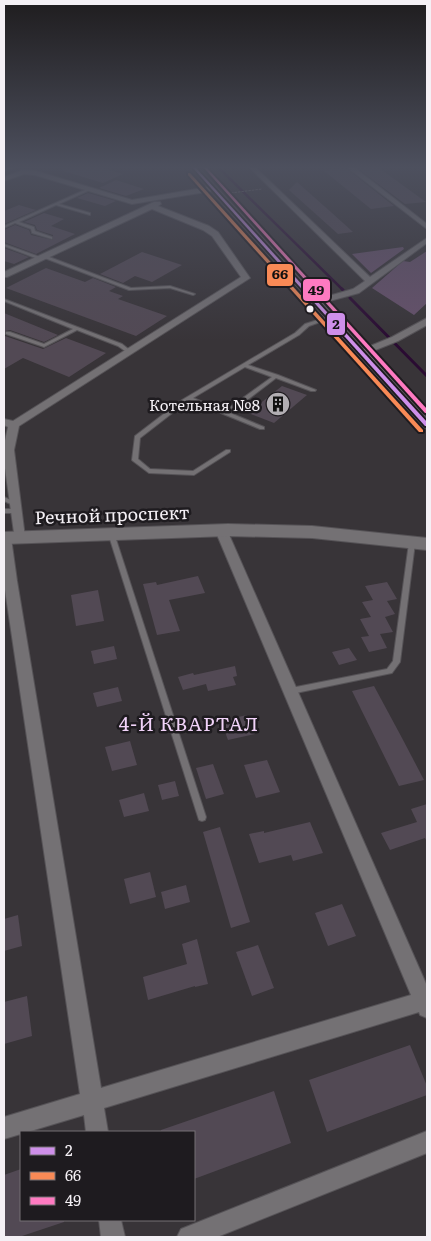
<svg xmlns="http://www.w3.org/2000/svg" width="431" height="1241" viewBox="0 0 431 1241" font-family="Literata,serif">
<rect width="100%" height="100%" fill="#383438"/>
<g fill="#66516b">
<polygon points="403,247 404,249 371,273 352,254"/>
<polygon points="427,251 427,303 414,315 372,288 403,261 410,262"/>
</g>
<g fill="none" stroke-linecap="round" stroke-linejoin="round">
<polyline stroke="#2a0b32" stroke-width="2.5" points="219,168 343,290"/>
<g stroke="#2a0b32" stroke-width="3">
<polyline points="342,289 343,290"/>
<polyline points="350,298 427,376"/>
</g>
</g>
<g fill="#524954">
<polygon points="64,168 102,168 123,174 103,183 63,171"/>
<polygon points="346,168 347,169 394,206 371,209 323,170"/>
<polygon points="357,168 379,168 426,202 405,204"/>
<polygon points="116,180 144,189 126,196 99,188"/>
<polygon points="297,182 332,213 353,232 338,234 289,190"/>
<polygon points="88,193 116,201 105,206 77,198"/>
<polygon points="19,205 36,210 4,224 4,211"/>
<polygon points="44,213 64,219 51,226 75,234 36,254 4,242 4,230 15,225 29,230 31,235 53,240 53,235 37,230 35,225 24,222"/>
<polygon points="4,248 29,257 14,264 4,261"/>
<polygon points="142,252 182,265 152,282 135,276 123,283 100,274"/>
<polygon points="46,268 85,282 93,278 116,287 109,291 123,296 118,299 167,316 136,336 6,288"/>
<polygon points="4,313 58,335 44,342 10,330 5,331 5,336 43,349 66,338 106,353 69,377 23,358 4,369"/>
<polygon points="282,386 307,395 274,423 248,413"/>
<polygon points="198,576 205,593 169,600 180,631 157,635 143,584 156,582 157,585"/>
<polygon points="387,582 397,599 387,601 395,614 385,617 393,632 380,634 387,648 369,652 361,637 369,636 360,619 371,617 362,602 373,600 365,586"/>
<polygon points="98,590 104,621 76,626 71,595"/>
<polygon points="114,646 117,659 94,664 91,651"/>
<polygon points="349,648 357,660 339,665 332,652"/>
<polygon points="235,666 237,676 233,677 236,685 208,691 206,684 183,690 178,677 193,673 194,675"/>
<polygon points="374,686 402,738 424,780 399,786 352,691"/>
<polygon points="118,687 122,701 97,707 93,693"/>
<polygon points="247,715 255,734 228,740 221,721"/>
<polygon points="130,741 137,765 112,771 105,747"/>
<polygon points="267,760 280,792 256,798 244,765"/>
<polygon points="213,764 224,794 206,799 196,768"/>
<polygon points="175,781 179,796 162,800 158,785"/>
<polygon points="144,793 149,811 124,817 119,800"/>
<polygon points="427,804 427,842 425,838 390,850 381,833 417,822 411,809"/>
<polygon points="310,822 323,853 293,861 291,855 259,863 249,834 264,831 264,833"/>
<polygon points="220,827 250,922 231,928 203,832"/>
<polygon points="150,872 156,897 130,904 124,879"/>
<polygon points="186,885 190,902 165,909 161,892"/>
<polygon points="342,904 356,936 328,946 315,913"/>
<polygon points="18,915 22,946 4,951 4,919"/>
<polygon points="197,939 208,984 195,987 195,986 148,1000 143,977 187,964 182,944"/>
<polygon points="258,945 274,988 252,996 236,952"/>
<polygon points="27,996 32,1036 4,1044 4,1002"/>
<polygon points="410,1045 427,1086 427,1095 327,1132 309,1080"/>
<polygon points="274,1091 291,1143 194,1179 194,1132 161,1132 161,1130"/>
<polygon points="21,1169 21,1220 64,1220 64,1222 19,1237 4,1237 4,1175"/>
</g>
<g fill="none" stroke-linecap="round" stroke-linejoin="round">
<g stroke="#565357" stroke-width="2">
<g id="lane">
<polygon points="8,168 12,168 4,171 4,169"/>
<polygon points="87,189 90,190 59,204 90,213 90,215 56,205 19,222 34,227 35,231 52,237 52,239 32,233 31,229 15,223 4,228 4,226"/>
<polygon points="4,244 40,257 41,258 38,259 4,246"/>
<polygon points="42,255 44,255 131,288 170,286 195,294 193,295 170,288 129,290 42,257"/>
<polygon points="4,299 122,344 132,352 128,353 118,346 77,330 44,347 6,334 6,332 10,332 44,344 73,329 4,301"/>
<path d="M330,316L334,317L309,326L299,335L248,365L278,375L316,390L315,391H311L276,378L230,413L264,427V429H260L189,400L140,438L138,459L150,469L193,471L226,450H230V452L194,475L149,473L133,461L132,460L135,436L182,400L295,333L305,324ZM245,367L272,377L225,411L193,398Z"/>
<polygon points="4,497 17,503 18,504 15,506 4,501"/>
<polygon points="4,509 16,509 19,511 16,513 4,513"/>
<polygon points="111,531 114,533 206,817 205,820 202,821 199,820 198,817 108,533"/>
<polygon points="412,541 415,543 400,662 392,673 291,694 288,693 287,691 288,689 291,688 387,669 393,661 409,543"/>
</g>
</g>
<g stroke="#565357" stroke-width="2">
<g id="street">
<polygon points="192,168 198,168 318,299 353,289 365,281 250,168 256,168 370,277 427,238 427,243 359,293 322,303 363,349 392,337 427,318 427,325 398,341 368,353 427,419 427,428 423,427 212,191 132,204 35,175 24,174 4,181 4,177 23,170 36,171 132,200 208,187"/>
<polygon points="348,168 355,168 427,224 427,229"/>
<polygon points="154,202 160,202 161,204 158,206 209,226 218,232 250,278 19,426 14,450 25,537 19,541 15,540 4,461 4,445 8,427 4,425 4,419 13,421 241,277 212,236 203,230 152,209 7,277 4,277 4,272"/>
<polygon points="221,526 227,530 427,986 427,1018 420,1015 419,1012 104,1108 108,1132 86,1132 84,1115 4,1139 4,1117 80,1094 4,583 4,534 9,535 11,538 17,581 101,1088 411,995 215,530"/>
<polygon points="427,1131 427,1153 217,1237 177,1237 181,1229"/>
<polygon points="99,1220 121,1220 125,1237 101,1237"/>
</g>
</g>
<g stroke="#565357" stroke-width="2">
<polygon id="secondary" points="228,524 312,526 427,538 427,550 312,538 228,536 4,544 4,532"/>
</g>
<polyline stroke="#747074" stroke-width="1" stroke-dasharray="2.5 1" stroke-linecap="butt" points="231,193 262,189"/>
<use href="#lane" fill="#747174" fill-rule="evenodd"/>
<use href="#street" fill="#747174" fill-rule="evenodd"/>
<use href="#secondary" fill="#747174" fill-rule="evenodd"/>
<g stroke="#1e1b1f" stroke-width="4">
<polygon id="bus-1" points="193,168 196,168 427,422 427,426 425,426"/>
</g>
<g stroke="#1e1b1f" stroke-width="4">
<polygon id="bus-2" points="188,173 190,173 423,430 423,432 419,432 188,175"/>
</g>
<g stroke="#1e1b1f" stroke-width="4">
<polygon id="bus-3" points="204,168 207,168 427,409 427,413 425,413"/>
</g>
<use href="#bus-1" fill="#ce8fe9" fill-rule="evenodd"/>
<use href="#bus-2" fill="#f98a56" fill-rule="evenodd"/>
<use href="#bus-3" fill="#fe7ac1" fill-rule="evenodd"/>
</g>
<linearGradient id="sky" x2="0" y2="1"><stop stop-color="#1f1d1f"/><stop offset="0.49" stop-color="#4d505e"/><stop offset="1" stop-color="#4d505e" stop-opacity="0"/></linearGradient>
<rect width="431" height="341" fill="url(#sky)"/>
<defs>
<g id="building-disc" transform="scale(1.25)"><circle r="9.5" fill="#b2aeb3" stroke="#1e1b1f"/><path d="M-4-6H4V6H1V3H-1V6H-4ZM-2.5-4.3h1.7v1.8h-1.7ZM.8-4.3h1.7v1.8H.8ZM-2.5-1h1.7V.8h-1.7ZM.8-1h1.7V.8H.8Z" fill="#111"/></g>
</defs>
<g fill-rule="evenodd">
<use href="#building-disc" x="278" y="404"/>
</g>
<circle fill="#f4f0f5" stroke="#1e1b1f" stroke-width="2" cx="310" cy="309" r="4.5"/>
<g text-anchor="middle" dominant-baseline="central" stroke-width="5" stroke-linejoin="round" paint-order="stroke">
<g font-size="15" fill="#f4f0f5" stroke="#1e1b1f" text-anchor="end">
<text x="260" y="404">Котельная №8</text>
</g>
<g font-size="18" fill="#f4f0f5" stroke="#1e1b1f">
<text transform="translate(112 514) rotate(-2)">Речной проспект</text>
</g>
<g font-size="19" letter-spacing="1" fill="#f1d3f9" stroke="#1e1b1f">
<text x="189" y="723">4-Й КВАРТАЛ</text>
</g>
</g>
<g stroke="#1e1b1f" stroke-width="2">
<rect x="266" y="263" width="28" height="24" rx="5" fill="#f98a56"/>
<rect x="302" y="278" width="29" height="24" rx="5" fill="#fe7ac1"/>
<rect x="326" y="312" width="20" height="24" rx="5" fill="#ce8fe9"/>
</g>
<g font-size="14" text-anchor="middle" font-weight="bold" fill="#111">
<text x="280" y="279">66</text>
<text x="316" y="295">49</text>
<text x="336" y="329">2</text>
</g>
<rect width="431" height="1241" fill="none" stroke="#f4f0f5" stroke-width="10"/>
<rect x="20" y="1131" width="175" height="90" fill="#1e1b1f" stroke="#747075"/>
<rect x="30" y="1147" width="25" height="8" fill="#ce8fe9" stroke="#747075"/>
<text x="65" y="1156" font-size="15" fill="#f4f0f5">2</text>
<rect x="30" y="1172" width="25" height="8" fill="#f98a56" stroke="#747075"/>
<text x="65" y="1181" font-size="15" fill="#f4f0f5">66</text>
<rect x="30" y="1197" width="25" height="8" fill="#fe7ac1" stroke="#747075"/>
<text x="65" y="1206" font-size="15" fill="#f4f0f5">49</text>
</svg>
